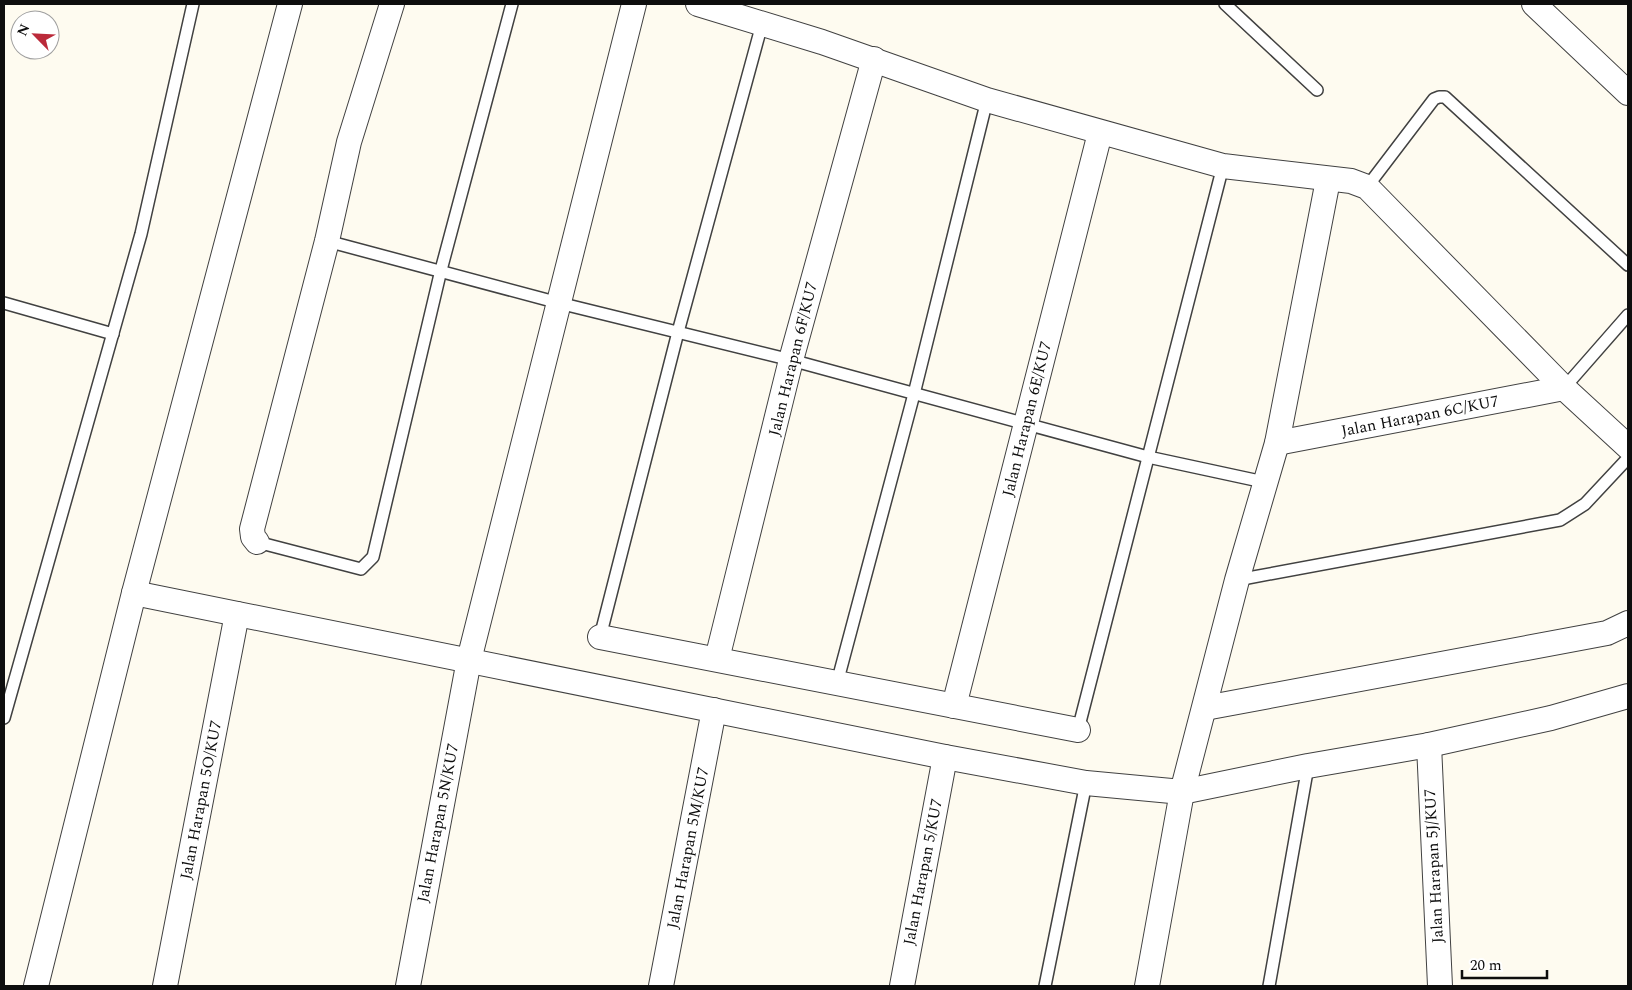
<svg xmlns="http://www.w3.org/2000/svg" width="1632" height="990" viewBox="0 0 1632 990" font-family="Spectral,serif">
<rect width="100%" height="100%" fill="#fefbf0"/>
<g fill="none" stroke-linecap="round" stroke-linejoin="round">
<g stroke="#414141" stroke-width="14">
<g id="service">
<polyline points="1225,4 1317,90"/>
<polyline points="1367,187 1434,99 1439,97 1445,97 1628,265"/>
<polyline points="327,241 559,303 791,360 1148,457 1264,482"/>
<polyline points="4,303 113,334"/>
<polyline points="1564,388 1628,315"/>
<polyline points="257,542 361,569 373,557 441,270 512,4"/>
<polyline points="1237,580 1560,520 1585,504 1628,458"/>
<polyline points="600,637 678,332 762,24"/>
<polyline points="837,683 914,394 987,100"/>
<polyline points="4,718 141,234 193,4"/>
<polyline points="1078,730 1223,166"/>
<polyline points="1045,986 1086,783"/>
<polyline points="1269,986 1308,766"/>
</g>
</g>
<g stroke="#414141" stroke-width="26">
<g id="minor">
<polyline points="698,4 822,42 987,100 1223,166 1351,181 1367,187 1564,388 1628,447"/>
<polyline points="1534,4 1628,93"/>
<polyline points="1277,443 1564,388"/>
<polyline points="257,542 253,537 252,529 327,241 349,142 392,4"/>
<polyline points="134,593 945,757 1086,783 1182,792 1308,766 1429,745 1551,718 1628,696"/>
<polyline points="600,637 1078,730"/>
<polyline points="717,659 791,360 874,59"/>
<polyline points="954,706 1100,133"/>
<polyline points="1205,708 1607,633 1628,623"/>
<polyline points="1429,745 1440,986"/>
<polyline points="36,986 134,593 290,4"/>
<polyline points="165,986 237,614"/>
<polyline points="408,986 469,660 634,4"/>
<polyline points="661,986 714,710"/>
<polyline points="902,986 945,757"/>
<polyline points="1147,986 1182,792 1237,580 1277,443 1328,180"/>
</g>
</g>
<use href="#service" stroke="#fff" stroke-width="11"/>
<use href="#minor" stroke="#fff" stroke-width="24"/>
</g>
<g text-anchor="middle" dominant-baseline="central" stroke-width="5" stroke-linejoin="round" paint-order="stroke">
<g font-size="16" fill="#0e0e0e" stroke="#fff">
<text transform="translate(793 359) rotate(-76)">Jalan Harapan 6F/KU7</text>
<text transform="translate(1420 416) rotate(-11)">Jalan Harapan 6C/KU7</text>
<text transform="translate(1027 419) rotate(-76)">Jalan Harapan 6E/KU7</text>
<text transform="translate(201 800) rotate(-79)">Jalan Harapan 5O/KU7</text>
<text transform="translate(438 823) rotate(-79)">Jalan Harapan 5N/KU7</text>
<text transform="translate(688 848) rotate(-79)">Jalan Harapan 5M/KU7</text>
<text transform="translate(1434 866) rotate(-93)">Jalan Harapan 5J/KU7</text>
<text transform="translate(923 872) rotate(-79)">Jalan Harapan 5/KU7</text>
</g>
</g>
<rect width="1632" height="990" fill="none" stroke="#0e0e0e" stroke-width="10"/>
<g transform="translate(35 35) rotate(294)"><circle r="24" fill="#ffffff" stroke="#9f9f9f"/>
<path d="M0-4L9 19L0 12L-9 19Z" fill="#bb2a3a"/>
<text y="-8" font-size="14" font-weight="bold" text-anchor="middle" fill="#0e0e0e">N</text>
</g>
<path d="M1462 970v8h85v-8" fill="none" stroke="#0e0e0e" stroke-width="2.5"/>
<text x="1470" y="970" font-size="15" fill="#0e0e0e" stroke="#ffffff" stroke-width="4" paint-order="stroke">20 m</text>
</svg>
